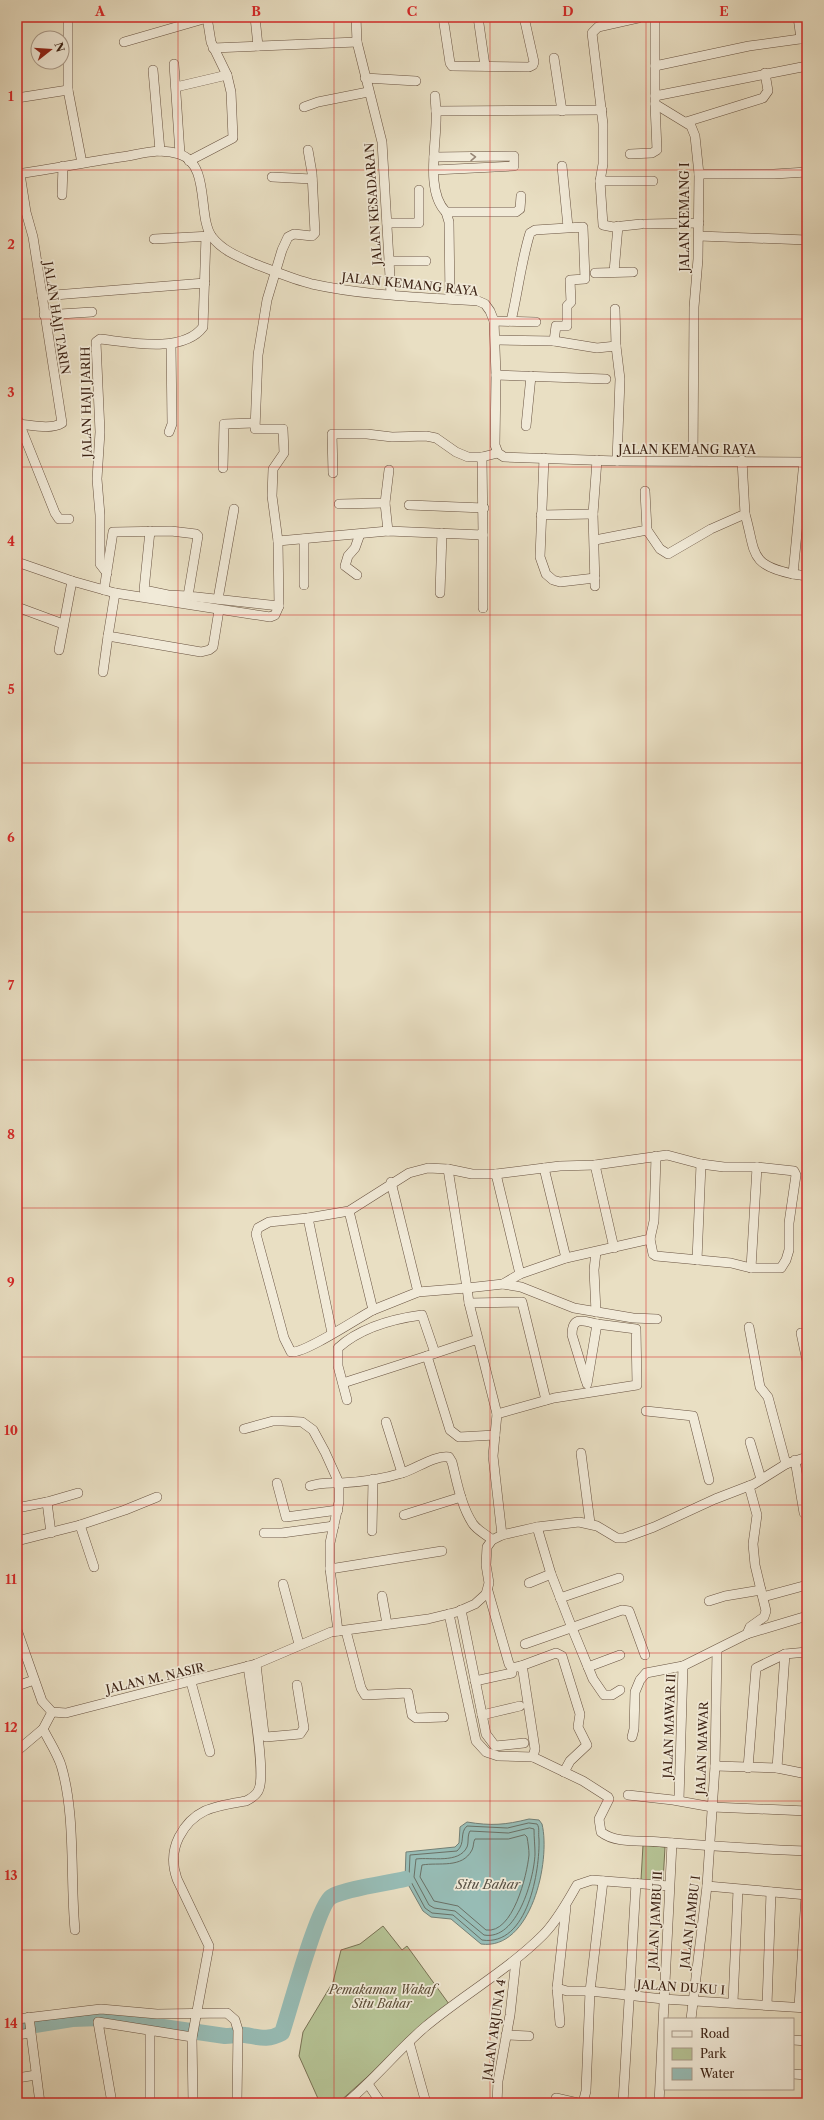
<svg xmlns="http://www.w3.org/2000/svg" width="824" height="2120" viewBox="0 0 824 2120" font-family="'Libre Caslon Text',serif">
<rect width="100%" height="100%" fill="#e9dfc3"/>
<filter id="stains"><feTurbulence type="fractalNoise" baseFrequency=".005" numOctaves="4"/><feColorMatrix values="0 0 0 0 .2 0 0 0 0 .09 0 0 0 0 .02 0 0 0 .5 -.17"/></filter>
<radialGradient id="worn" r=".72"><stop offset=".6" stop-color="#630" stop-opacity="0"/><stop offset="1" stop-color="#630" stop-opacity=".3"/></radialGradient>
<g fill="#b5c294" stroke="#797254">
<polygon points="643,1845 665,1847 663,1882 641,1880"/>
<polygon points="383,1926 402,1950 407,1946 449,2004 338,2103 320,2103 299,2056 303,2032 333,1982 341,1950 360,1944"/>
</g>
<path fill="#97bcb5" stroke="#737f75" d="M529,1819L539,1820L542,1824C551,1861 531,1951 481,1944L451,1919L431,1917L423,1911L405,1879L406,1852L455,1847L459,1843L460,1827L467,1822C491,1826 505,1825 529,1819Z"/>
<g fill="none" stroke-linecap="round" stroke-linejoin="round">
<g stroke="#6a7065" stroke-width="1">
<path d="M529,1823L537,1824C540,1828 538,1833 539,1839C540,1870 528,1947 482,1940L453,1915L432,1913L425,1908L409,1878L410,1855L457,1851C466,1843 459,1833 467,1826L507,1828Z"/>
<path d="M530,1828L534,1829C534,1838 535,1846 535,1854C534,1879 517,1941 484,1935L455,1911L434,1908L429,1905L414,1877L416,1859C431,1857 459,1864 467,1847C469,1842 467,1836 470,1831L508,1833Z"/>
<path d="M525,1835L527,1837C528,1843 529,1849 529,1855C527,1875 513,1934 486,1930L458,1906L434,1901L420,1877L422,1865C439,1862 462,1869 472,1850C474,1846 473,1842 475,1839H508Z"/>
</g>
<path stroke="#97bcb5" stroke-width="16" d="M17,2028L72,2019L101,2018L225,2036C232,2036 239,2034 245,2035C259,2037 267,2041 282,2033C289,2012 318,1905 331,1897C344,1889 388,1883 405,1879"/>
<g stroke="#685240" stroke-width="10">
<g id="minor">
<polyline points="68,17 68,90 82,163"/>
<polyline points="255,17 258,46"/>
<polyline points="356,17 357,42 382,142 391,294"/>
<polyline points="443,17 450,63 452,66 529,67 533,65 534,62 524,17"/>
<polyline points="478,17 485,66"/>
<polyline points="655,17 655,104 691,126 695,136 699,174 698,259 694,307 693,461"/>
<polyline points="798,17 801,39"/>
<polyline points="638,18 598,27 592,33 603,124 603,164 600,181 603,225 613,227 641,224"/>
<polyline points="124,42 207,18"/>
<polyline points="213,48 357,42"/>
<polyline points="554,58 562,111"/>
<polyline points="174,64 180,154"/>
<polyline points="655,66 749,46 807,38"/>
<polyline points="153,70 160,151"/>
<polyline points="365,78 416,81"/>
<polyline points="176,87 227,75"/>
<polyline points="435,96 436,111"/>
<polyline points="655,96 807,66"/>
<polyline points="17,98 68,90"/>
<polyline points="304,107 318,102 368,92"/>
<polyline points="686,122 763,98 768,91 765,73"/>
<polyline points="630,154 652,153 657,150 655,104"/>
<polyline points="434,157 514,156 514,166 434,170"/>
<polyline points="189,161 233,138 231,92 227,75 211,42 207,17"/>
<polyline points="562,166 568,227"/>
<path d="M17,174C54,169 91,161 128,156C144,153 162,148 179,154C211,164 197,217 212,237C223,251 239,257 255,264C274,271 292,279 312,284C366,296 423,297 478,301L485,304L490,311L494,321L496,375L495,445L498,453L504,457L617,461L807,462"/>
<polyline points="699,174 774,174 807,172"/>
<polyline points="272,177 312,179"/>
<polyline points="600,181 653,181"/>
<polyline points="62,195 63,166"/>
<path d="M521,196L520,209L516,212H446C424,190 438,139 436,111L602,110"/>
<polyline points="446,212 449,222 450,299"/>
<polyline points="387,223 419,223 419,190"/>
<polyline points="646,224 699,223"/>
<polyline points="699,236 807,240"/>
<polyline points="154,239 211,236"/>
<polyline points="389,261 426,261"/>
<polyline points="614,272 618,226"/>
<polyline points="595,273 633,272"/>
<polyline points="42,296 205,283"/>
<polyline points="615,309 616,346 620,379 617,461"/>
<polyline points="44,315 92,312"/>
<polyline points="494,321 536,322"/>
<path d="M511,321C518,292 521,262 530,233L535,230L583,227L585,279L570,280L571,302L567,306V326H556L554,341"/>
<polyline points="496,340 554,341 597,348 616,346"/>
<polyline points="496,375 606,379"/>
<polyline points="17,418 55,513 59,519 69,519"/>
<path d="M19,424C31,425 51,430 62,423L33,237L26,212L20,174"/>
<polyline points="526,426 531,376"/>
<polyline points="169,432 172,424 171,344"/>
<polyline points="544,458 540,557 546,574 553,580 560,582 595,578"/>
<polyline points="804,461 793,574 807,576"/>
<polyline points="223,468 224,424 254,423"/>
<polyline points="333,473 332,434 367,434 392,437 426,436 436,438 456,452 468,457 482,457"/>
<polyline points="339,504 385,503"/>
<polyline points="409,505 484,508"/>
<path d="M745,514C756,552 748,565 793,574"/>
<polyline points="541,515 593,514"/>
<polyline points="647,530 660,549 668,554 711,529 745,514 742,460"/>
<polyline points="150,531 144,590 168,595 188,596"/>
<polyline points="388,531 385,503 389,470"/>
<polyline points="304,539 304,585"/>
<polyline points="595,540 647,530 645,491"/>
<polyline points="278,541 272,496 273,469 284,453 283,429 255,429 258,355 267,300 282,250 288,237 294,234 312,236 315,233 312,173 308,150"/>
<polyline points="17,562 72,581 115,593 270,617 275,615 279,606 278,541 388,531 483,535 482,457 498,453"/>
<path d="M107,573L100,564V515L97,479L100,432L96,342L100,339C128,342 183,354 203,327L206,236"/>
<polyline points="357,575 345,566 348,556 355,548 360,534"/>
<polyline points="595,586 593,514 597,460"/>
<polyline points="104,590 113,532 171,531 196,534 198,536 188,596 279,606"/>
<polyline points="115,593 108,636 201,652 209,650 213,647 219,610"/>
<polyline points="440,593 442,533"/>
<polyline points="218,599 234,509"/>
<polyline points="17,607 63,624"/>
<polyline points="483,608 483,535"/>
<polyline points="59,650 72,581"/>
<polyline points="103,672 108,636"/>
<polyline points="595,1165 614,1248"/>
<polyline points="544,1168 566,1258"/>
<polyline points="496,1174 520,1274"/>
<polyline points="391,1182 418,1292"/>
<path d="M349,1211L373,1310C358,1318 304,1354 291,1352L284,1338L256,1234L258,1228L269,1222L308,1218L349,1211L409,1173L428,1168L448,1169L472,1174H496L560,1166L595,1165L667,1155L701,1164L724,1167H757L751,1268"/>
<polyline points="308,1218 332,1333"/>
<polyline points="650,1239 653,1254 656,1256 731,1263 751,1268 781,1268 786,1260 789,1250 789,1223 796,1175 794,1171 757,1167"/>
<polyline points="697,1260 701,1164"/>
<polyline points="503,1284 521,1287 574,1308 633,1318 657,1319"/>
<polyline points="469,1303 522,1302 546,1400"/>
<polyline points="373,1310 418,1292 467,1288 448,1169"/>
<polyline points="596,1312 594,1270 596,1252"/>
<polyline points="749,1327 760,1387 768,1397 786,1464"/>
<polyline points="801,1333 807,1361"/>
<polyline points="478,1339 427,1356 450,1430 459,1437 495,1435 497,1414 469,1303 467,1288 503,1284 520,1274 566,1258 650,1239 654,1221 656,1156"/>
<path d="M586,1381L572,1335C572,1315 584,1321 597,1324"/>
<polyline points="343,1383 427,1356"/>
<path d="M347,1400L338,1366V1348C361,1327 392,1319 422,1315L435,1353"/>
<polyline points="646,1411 693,1416 709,1480"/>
<polyline points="497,1414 554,1398 637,1385 636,1329 597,1324 587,1384"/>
<polyline points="386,1422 402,1473"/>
<polyline points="244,1429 273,1421 283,1421 302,1422 313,1430 325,1452 339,1483 339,1502 330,1543 330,1569"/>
<polyline points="495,1435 493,1456 502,1535"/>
<polyline points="750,1442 761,1479"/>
<polyline points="581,1453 590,1523"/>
<polyline points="795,1460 804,1513"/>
<polyline points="277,1483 286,1517 338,1510"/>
<path d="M310,1486C321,1482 330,1483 341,1483C361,1482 383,1479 402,1473C416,1469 434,1455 449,1457L452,1462C457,1482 461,1506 473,1524C478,1531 486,1534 492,1540"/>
<polyline points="17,1508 47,1502"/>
<polyline points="404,1515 461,1497"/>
<polyline points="80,1525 94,1567"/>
<polyline points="537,1527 551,1574 572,1628 593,1679 604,1695 612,1695 620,1690"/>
<polyline points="372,1531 373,1479"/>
<polyline points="51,1533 47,1502 78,1493"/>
<polyline points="264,1533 282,1533 334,1526"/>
<polyline points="17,1541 80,1525 125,1510 157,1497"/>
<polyline points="529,1583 551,1574"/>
<polyline points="283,1584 299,1644"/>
<path d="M488,1591L509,1664L512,1668L521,1666L523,1671L535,1749L533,1757L583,1781L608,1797L609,1799L599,1819L601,1832C616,1844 642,1840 660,1842C709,1846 758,1849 807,1851"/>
<polyline points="382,1596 387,1624"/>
<polyline points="763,1597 807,1585"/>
<polyline points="560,1598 619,1578"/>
<polyline points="709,1601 725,1596 761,1590"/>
<polyline points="461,1610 486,1734 495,1746 524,1743"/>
<polyline points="449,1614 476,1741 486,1752 498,1756 533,1757"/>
<polyline points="17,1630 42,1701 52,1712 66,1713 256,1664 331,1632 428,1619 457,1612 475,1604 486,1594 489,1583 486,1565 487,1547 492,1540 502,1535 537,1527 579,1522 597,1526 617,1538 624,1538 654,1527 715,1499 754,1484 786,1464 807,1457"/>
<polyline points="338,1631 330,1569 442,1551"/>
<polyline points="346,1631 361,1688 365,1695 408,1693 412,1715 416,1718 444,1717"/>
<polyline points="747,1634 807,1616"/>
<polyline points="525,1644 622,1610 629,1611 645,1655"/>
<polyline points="256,1664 264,1734 266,1737 300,1734 304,1728 297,1685"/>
<polyline points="521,1666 556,1653 562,1656 580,1714 578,1727 587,1745 570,1761 564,1772"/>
<polyline points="588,1667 620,1655"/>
<polyline points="475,1681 512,1673"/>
<polyline points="191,1682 210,1752"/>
<polyline points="17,1686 34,1680"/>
<polyline points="482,1715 520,1706"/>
<path d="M43,1729C49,1741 57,1753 61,1765C76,1815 70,1878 75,1930"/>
<polyline points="632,1737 634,1729 635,1692 640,1680 646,1673 683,1666 747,1634 750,1627 764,1617 766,1611 755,1565 753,1544 757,1515 749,1486"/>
<polyline points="17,1751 43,1729 52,1712"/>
<polyline points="715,1766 777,1768 807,1774"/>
<polyline points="748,1768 756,1668 785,1654 807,1652"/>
<polyline points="777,1768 785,1654"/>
<polyline points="628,1795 673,1800 712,1807 807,1811"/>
<polyline points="679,1800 683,1666"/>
<polyline points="707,1886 807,1895"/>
<polyline points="566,1907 557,1988 567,1991 590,1991 663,1999 807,2008"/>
<polyline points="557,1988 560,2023"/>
<polyline points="733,2002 738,1890"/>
<polyline points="767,2005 771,1892"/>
<polyline points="799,2007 806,1895"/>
<polyline points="29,2017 40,2103"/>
<polyline points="17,2019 101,2009 157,2014 227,2013 235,2020 238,2030 237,2103"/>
<polyline points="691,2019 707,1886 715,1766 717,1650"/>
<polyline points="150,2031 150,2103"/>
<polyline points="17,2035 30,2033"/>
<polyline points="506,2035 529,2036"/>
<path d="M192,2038L209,1946L177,1879C172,1865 172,1851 179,1837C194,1808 216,1806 246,1801C252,1798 257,1795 259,1789C266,1771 251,1690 248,1666"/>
<polyline points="793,2040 807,2041"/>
<polyline points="409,2042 426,2103"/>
<polyline points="793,2074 807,2075"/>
<polyline points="17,2078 36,2075"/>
<polyline points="368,2084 381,2103"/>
<polyline points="556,2098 578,2103"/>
<polyline points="112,2103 98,2022 192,2037 193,2103"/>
<path d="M346,2103C374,2080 397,2051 425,2027C463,1995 508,1970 543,1935C557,1921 567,1902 577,1885L592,1880L669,1886"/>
<polyline points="497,2103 498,2081 510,2015 516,1960"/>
<polyline points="583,2103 586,2091 590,1991 603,1881"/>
<polyline points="623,2103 636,1883"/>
<polyline points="659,2103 672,1843"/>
</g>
</g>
<use href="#minor" stroke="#f1ead8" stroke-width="9"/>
</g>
<defs><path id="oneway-chevron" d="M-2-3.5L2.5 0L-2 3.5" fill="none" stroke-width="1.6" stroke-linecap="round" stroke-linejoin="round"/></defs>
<use stroke="#978676" href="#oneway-chevron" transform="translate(473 157) rotate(-1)"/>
<path fill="none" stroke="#d62828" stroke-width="1" stroke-opacity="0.55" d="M178,17V2103M334,17V2103M490,17V2103M646,17V2103M17,170H807M17,319H807M17,467H807M17,615H807M17,763H807M17,912H807M17,1060H807M17,1208H807M17,1357H807M17,1505H807M17,1653H807M17,1801H807M17,1950H807"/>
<g text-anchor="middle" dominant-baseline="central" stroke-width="3.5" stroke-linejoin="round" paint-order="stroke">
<g font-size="12" fill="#3d2315" stroke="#f1ead8">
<text transform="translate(373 204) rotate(-94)">JALAN KESADARAN</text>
<text transform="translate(684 217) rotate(-90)">JALAN KEMANG I</text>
<text transform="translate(410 284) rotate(6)">JALAN KEMANG RAYA</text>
<text transform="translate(57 318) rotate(81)">JALAN HAJI TARIN</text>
<text transform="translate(86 402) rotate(-91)">JALAN HAJI JARIH</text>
<text x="687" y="449">JALAN KEMANG RAYA</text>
<text transform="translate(155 1678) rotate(-13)">JALAN M. NASIR</text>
<text transform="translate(669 1726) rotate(-88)">JALAN MAWAR II</text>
<text transform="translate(702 1748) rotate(-88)">JALAN MAWAR</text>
<text transform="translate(655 1920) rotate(-87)">JALAN JAMBU II</text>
<text transform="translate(690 1922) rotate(-83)">JALAN JAMBU I</text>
<text transform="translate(681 1987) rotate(4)">JALAN DUKU I</text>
<text transform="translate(494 2030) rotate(-82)">JALAN ARJUNA 4</text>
</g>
<g font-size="12" font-style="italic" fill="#5b4b35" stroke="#f1ead8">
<text x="382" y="1989">Pemakaman Wakaf<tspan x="382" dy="14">Situ Bahar</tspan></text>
</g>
<g font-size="13" font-style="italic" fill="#585145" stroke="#f1ead8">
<text x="488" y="1884">Situ Bahar</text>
</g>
</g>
<rect width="824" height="2120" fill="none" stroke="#e9dfc3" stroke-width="44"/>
<rect x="664" y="2018" width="130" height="72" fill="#f1ead8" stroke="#a99a8a"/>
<rect x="672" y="2031" width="20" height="6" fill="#f1ead8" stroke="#a99a8a"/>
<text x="700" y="2038" font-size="12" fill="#3d2315">Road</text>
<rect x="672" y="2048" width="20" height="12" fill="#b5c294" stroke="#a99a8a"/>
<text x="700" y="2058" font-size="12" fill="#3d2315">Park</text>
<rect x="672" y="2068" width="20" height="12" fill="#97bcb5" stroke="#a99a8a"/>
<text x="700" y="2078" font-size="12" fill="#3d2315">Water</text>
<g transform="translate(50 50) rotate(73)"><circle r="19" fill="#f1ead8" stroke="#a99a8a"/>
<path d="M0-3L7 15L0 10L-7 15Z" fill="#8f2418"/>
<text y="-6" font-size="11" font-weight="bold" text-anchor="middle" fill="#3d2315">N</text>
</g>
<rect x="22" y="22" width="780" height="2076" fill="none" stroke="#d62828" stroke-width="1.5"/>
<g font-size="13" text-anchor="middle" font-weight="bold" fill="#d62828">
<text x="100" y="16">A</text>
<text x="256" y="16">B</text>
<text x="412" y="16">C</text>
<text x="568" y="16">D</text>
<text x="724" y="16">E</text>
<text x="11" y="101">1</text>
<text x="11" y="249">2</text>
<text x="11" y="397">3</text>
<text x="11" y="546">4</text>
<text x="11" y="694">5</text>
<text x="11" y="842">6</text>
<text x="11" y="990">7</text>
<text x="11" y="1139">8</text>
<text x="11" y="1287">9</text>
<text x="11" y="1435">10</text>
<text x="11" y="1584">11</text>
<text x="11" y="1732">12</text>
<text x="11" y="1880">13</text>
<text x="11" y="2028">14</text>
</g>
<rect width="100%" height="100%" filter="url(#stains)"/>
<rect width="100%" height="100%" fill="url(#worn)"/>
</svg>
